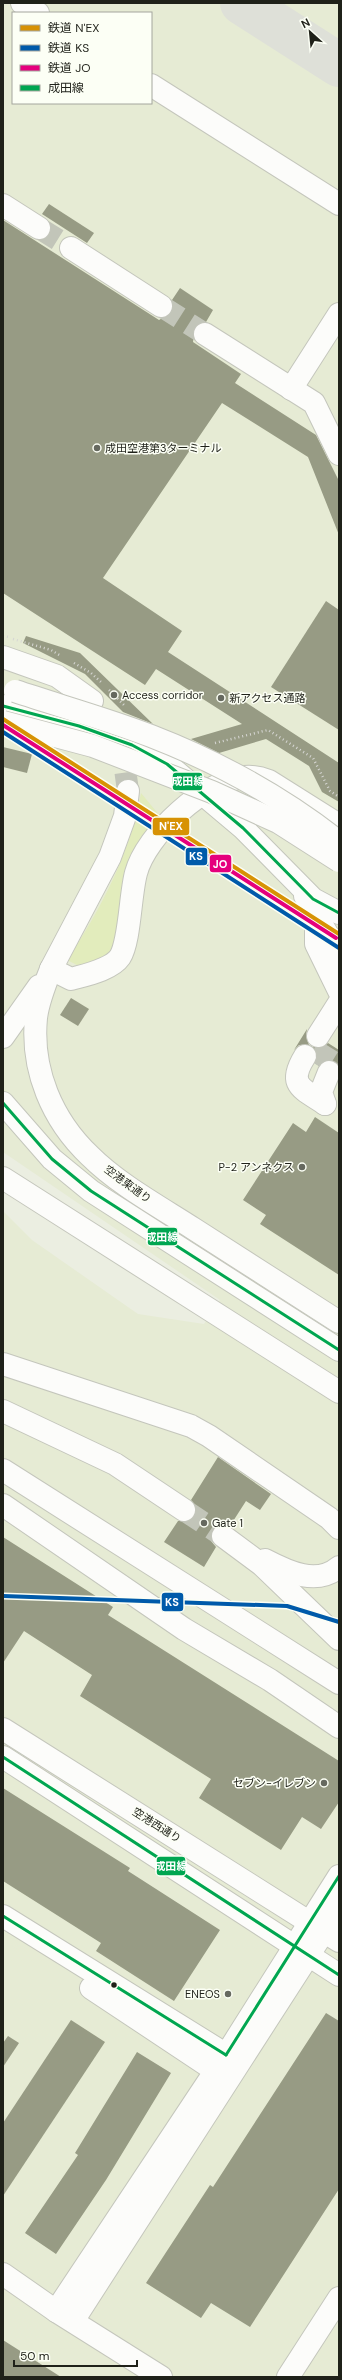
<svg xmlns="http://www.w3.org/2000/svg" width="342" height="2380" viewBox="0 0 342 2380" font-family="'DM Sans','Noto Sans JP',sans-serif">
<rect width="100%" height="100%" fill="#ebeee1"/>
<path fill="#e6ebd4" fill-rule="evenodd" d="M3,3H339V2377H3V1211L32,1240L138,1314L204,1324L220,1300L3,1152ZM13,13H151V103H13Z"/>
<path fill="#e2ecbc" d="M141,793L160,816H168L118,947L85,969L67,960C101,909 130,854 141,793Z"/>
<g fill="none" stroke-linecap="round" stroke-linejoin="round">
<polyline stroke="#dee0d8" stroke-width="44" points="242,3 339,65"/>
</g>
<g fill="#979b84">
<polygon points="49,204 94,233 87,243 42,214"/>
<polygon points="3,220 159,320 171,313 173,307 172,300 180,288 213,310 206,322 195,327 193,342 241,374 235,383 316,435 339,481 339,535 308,457 222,403 103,578 182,631 168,652 339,763 339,802 322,792 309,766 266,739 219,753 191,739 242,724 156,669 145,685 3,593"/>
<polygon points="326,601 339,610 339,730 271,687"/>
<polygon points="26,636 80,653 153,724 123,712 85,674 23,643"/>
<polygon points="3,747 32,754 27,773 3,767"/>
<polygon points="71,998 89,1009 78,1026 60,1015"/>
<polygon points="307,1029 306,1036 309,1045 299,1045 294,1050"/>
<polygon points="328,1043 339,1050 339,1065 328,1060 319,1066 315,1063 317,1055 313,1047 323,1047"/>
<polygon points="315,1117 339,1133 339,1275 260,1224 266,1215 243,1200 293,1123 306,1132"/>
<polygon points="218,1457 271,1494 260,1510 246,1501 230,1526 218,1524 213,1528 211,1534 211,1541 216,1547 204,1567 164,1542 178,1521 189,1521 195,1517 195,1505 191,1500"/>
<polygon points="3,1537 113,1607 108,1615 339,1761 339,1802 321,1829 302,1817 281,1850 199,1798 211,1779 80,1696 92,1675 24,1631 3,1663"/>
<polygon points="3,1788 130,1868 128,1871 220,1930 174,2001 96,1951 101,1943 3,1881"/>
<polygon points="326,2013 339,2021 339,2189 250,2327 211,2303 201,2318 146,2283 210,2185 213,2187"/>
<polygon points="71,2020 105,2042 3,2196 3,2123"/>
<polygon points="8,2036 19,2043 3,2067 3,2043"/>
<polygon points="137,2052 171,2073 106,2180 56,2254 25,2233 78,2155 75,2153"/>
<polygon points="3,2340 61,2377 3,2377"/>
</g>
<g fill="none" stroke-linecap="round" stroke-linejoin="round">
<g stroke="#c2c5b9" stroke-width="22" stroke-dasharray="22 11" stroke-linecap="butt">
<polyline points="39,228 71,248"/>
<polyline points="161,306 205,334"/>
<polyline points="317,1065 330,1044"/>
</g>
<g stroke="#c2c5b9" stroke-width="22" stroke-dasharray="22 11" stroke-linecap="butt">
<polyline points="116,741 125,769 128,791"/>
<polyline points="184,1510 223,1536"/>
</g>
<g stroke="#c4c6bc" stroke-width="24">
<g id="minor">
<polyline points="22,3 38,13"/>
<polyline points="151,85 339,204"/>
<polyline points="3,205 39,228"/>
<polyline points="71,248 161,306"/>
<polyline points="205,334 314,403 339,454"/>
<polyline points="291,389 339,314"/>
<polyline points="3,706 79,726 132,745 167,764 243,828 313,899 339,913"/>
<polyline points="305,896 339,954"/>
<polyline points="316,928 316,944 339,991"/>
<path d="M51,969C45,984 38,1001 36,1018C31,1070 52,1120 90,1156C118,1184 160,1207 194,1229C242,1260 291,1291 339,1322"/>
<path d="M51,969L71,979C85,975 111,970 120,957C130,941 130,895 136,873C146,835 205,780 245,777C254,776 261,778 269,781L339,825"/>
<polyline points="318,1036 339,1003"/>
<polyline points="3,1037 39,986"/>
<path d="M305,1056C287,1085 301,1088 325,1104"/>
<polyline points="3,1103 52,1159 91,1191 339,1350"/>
<polyline points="325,1104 321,1092 329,1072"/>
<polyline points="3,1178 339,1392"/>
<polyline points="3,1729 339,1941"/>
<polyline points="3,1757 339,1975"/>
<polyline points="3,1916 238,2062"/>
<polyline points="91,1988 228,2079"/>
<polyline points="3,2274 56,2311 161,2377"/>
<polyline points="56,2311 226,2055 339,1876"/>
<polyline points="73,2321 339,1908"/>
<polyline points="288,2377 339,2298"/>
</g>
</g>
<g stroke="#c4c6bc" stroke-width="24">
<g id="highway">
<polyline points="3,657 57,676 92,701"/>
<polyline points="51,969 110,857 125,816 128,791"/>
<polyline points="3,1364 191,1426 209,1436 329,1518 339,1528"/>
<polyline points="3,1411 115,1464 184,1510"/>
<polyline points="3,1470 339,1683"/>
<polyline points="3,1505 184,1629 270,1680 339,1727"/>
<polyline points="223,1536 262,1565 339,1639"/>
<path d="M265,1560C288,1572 317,1586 339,1567"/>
</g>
</g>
<g stroke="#d6d6d3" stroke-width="2.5" stroke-dasharray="1 3" stroke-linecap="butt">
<polyline points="3,636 9,637"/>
<polyline points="13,639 51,650 61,656"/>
<polyline points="74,663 91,673 101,682"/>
<polyline points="109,690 125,706"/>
<polyline points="215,743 268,730 313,758 330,791 339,797"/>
</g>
<use href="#minor" stroke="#fcfcfa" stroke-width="22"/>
<use href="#highway" stroke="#fcfcfa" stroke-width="22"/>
<g stroke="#c4c6bc" stroke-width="24" stroke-linecap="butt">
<polyline id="minor-bridge" points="3,722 93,746 212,792 278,822 339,861"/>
</g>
<g stroke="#c4c6bc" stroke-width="24" stroke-linecap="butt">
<path id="highway-bridge" d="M15,691C60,706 107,719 151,736C218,762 283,798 339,842"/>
</g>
<use href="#minor-bridge" stroke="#fcfcfa" stroke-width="22"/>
<use href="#highway-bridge" stroke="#fcfcfa" stroke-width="22"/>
<g stroke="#fcfff5" stroke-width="6">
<g id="bus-1">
<polyline points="3,706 79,726 132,745 167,764 243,828 313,899 339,913"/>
<polyline points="3,1103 52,1159 91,1191 339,1350"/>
<polyline points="3,1757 339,1975"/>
<polyline points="3,1916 226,2055"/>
<polyline points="226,2055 339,1876"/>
</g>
</g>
<use href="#bus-1" stroke="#00a651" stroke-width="3"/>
<g stroke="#fcfff5" stroke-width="7">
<polyline id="rail-1" points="3,719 339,934"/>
</g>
<g stroke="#fcfff5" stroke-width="7">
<g id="rail-2">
<polyline points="3,732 339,948"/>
<polyline points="3,1596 287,1606 339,1622"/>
</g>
</g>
<g stroke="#fcfff5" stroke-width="7">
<polyline id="rail-3" points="3,725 336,938"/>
</g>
<use href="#rail-1" stroke="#d79204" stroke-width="4"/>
<use href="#rail-2" stroke="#005aaa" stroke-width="4"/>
<use href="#rail-3" stroke="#e5007d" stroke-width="4"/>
</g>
<g fill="#66695f" stroke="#fcfff5" stroke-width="1.5">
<circle cx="97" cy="448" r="4"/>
<circle cx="114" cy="695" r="4"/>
<circle cx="221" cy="698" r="4"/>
<circle cx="302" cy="1167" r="4"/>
<circle cx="204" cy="1523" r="4"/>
<circle cx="324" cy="1783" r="4"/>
<circle cx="228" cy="1994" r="4"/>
</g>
<circle fill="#1f2119" stroke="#fcfff5" stroke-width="1.5" cx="114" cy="1985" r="3.5"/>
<g text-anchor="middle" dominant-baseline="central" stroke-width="3" stroke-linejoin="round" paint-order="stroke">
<g font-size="11" fill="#1f2119" stroke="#fcfff5" text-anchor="start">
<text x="105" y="448">成田空港第3ターミナル</text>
<text x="122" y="695">Access corridor</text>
<text x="229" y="698">新アクセス通路</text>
<text x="294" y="1167" text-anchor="end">P-2 アンネクス</text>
<text x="212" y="1523">Gate 1</text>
<text x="316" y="1783" text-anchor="end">セブン-イレブン</text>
<text x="220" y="1994" text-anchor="end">ENEOS</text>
</g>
<g font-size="11" fill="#1f2119" stroke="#fcfff5">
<text transform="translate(128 1184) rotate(36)">空港東通り</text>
<text transform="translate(157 1825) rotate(32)">空港西通り</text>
</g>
</g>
<g stroke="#fcfff5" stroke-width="1.5">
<rect x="172" y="772" width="31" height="19" rx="4" fill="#00a651"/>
<rect x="152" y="817" width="38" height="19" rx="4" fill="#d79204"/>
<rect x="185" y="847" width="23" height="19" rx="4" fill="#005aaa"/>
<rect x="209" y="854" width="23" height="19" rx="4" fill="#e5007d"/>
<rect x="147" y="1227" width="31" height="19" rx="4" fill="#00a651"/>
<rect x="161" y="1592" width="23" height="20" rx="4" fill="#005aaa"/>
<rect x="156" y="1856" width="30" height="20" rx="4" fill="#00a651"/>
</g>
<g font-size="11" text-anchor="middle" font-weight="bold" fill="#fff">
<text x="188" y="785">成田線</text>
<text x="171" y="830">N'EX</text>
<text x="196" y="860">KS</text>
<text x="220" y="868">JO</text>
<text x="162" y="1241">成田線</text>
<text x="172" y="1606">KS</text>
<text x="171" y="1870">成田線</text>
</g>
<rect width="342" height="2380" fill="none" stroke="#1f2119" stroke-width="8"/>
<rect x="12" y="12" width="140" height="92" fill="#fcfff5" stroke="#a4a69d"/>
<rect x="20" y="25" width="20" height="6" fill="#d79204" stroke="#a4a69d"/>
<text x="48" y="32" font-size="12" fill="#1f2119">鉄道 N'EX</text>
<rect x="20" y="45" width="20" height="6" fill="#005aaa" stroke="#a4a69d"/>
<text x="48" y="52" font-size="12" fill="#1f2119">鉄道 KS</text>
<rect x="20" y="65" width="20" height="6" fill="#e5007d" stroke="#a4a69d"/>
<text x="48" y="72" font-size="12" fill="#1f2119">鉄道 JO</text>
<rect x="20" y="85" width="20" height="6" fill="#00a651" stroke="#a4a69d"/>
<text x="48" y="92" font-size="12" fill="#1f2119">成田線</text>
<g transform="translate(310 32) rotate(333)" stroke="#fcfff5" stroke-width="3" paint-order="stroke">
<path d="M0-3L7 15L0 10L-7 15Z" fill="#1f2119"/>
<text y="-6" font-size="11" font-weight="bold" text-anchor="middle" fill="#1f2119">N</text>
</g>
<path d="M14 2360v6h123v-6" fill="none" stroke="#1f2119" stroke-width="2"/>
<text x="20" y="2360" font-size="12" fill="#1f2119" stroke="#fcfff5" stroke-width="3" paint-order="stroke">50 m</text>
</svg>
